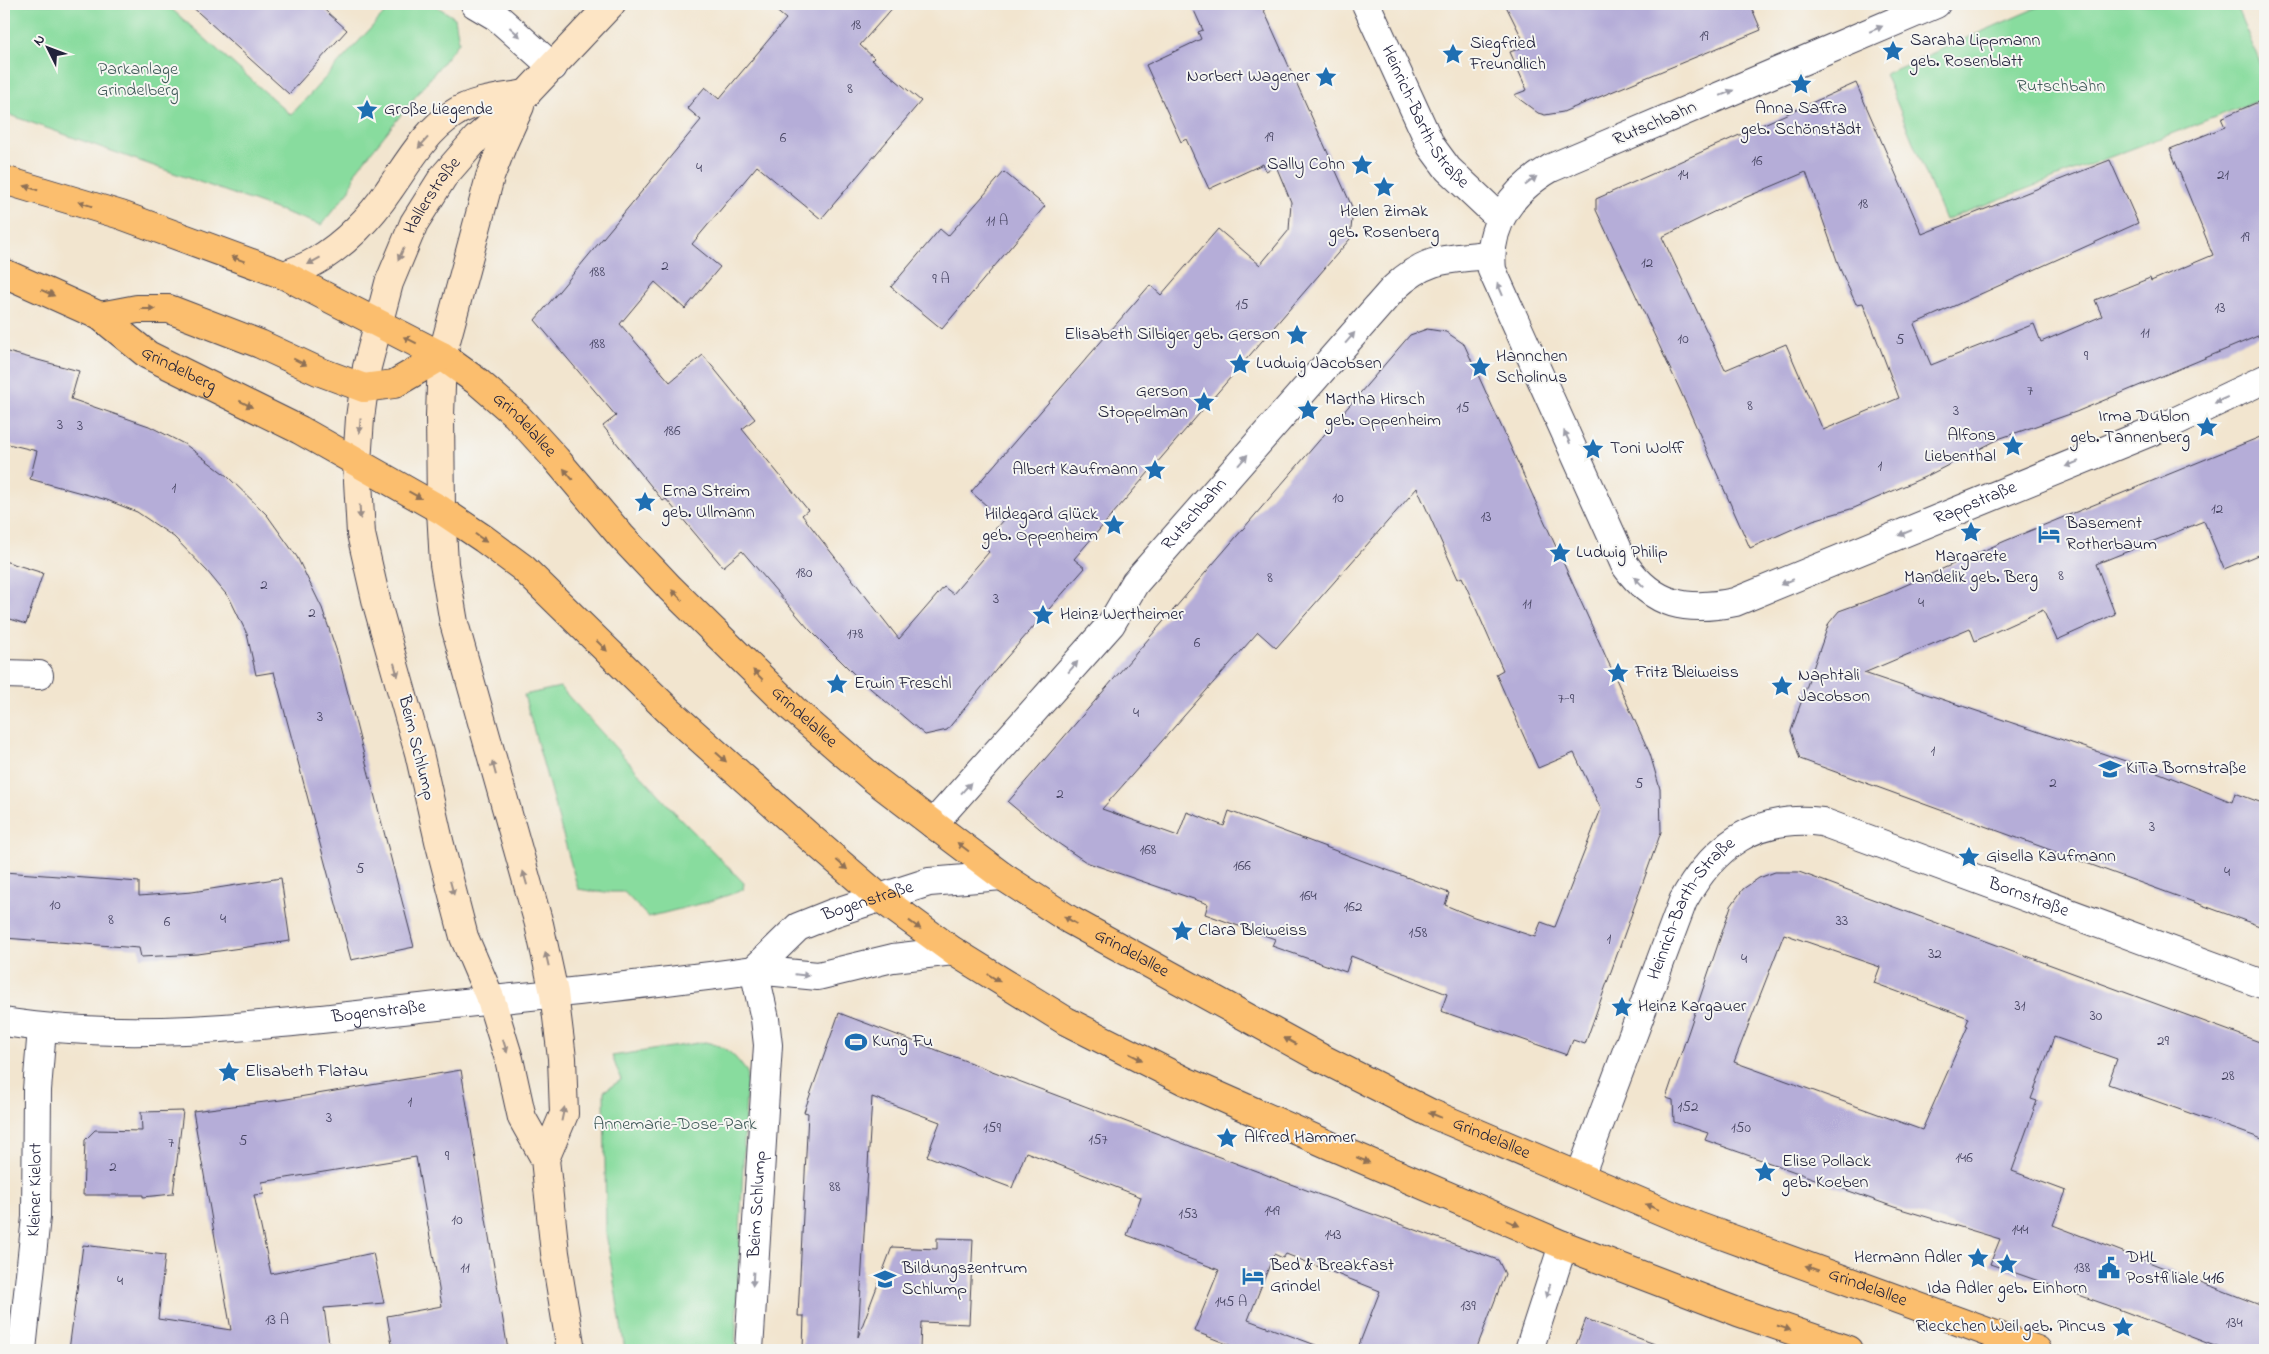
<svg xmlns="http://www.w3.org/2000/svg" width="2269" height="1354" viewBox="0 0 2269 1354" font-family="'Indie Flower',sans-serif">
<rect width="100%" height="100%" fill="#f6f6f2"/>
<filter id="ink" filterUnits="userSpaceOnUse"><feTurbulence type="fractalNoise" baseFrequency=".02" numOctaves="2"/><feDisplacementMap in="SourceGraphic" scale="10" xChannelSelector="R" yChannelSelector="G"/><feConvolveMatrix kernelMatrix="1 2 1 2 8 2 1 2 1" color-interpolation-filters="sRGB"/></filter>
<filter id="wash" filterUnits="userSpaceOnUse"><feTurbulence type="fractalNoise" baseFrequency=".0096" numOctaves="4" result="noise"/><feDisplacementMap in="SourceGraphic" scale="20" xChannelSelector="R" yChannelSelector="G"/><feGaussianBlur stdDeviation="1.12" result="paint"/><feColorMatrix in="noise" values="0 0 0 0 0 0 0 0 0 0 0 0 0 0 0 0 0 1.4 0 .05"/><feComposite in="paint" operator="in"/></filter>
<g filter="url(#wash)">
<rect width="100%" height="100%" fill="#f2e5cf"/>
<g fill="#88dc9e" stroke="#557f6c">
<polygon points="4,4 166,4 291,115 393,4 433,4 455,18 459,42 356,171 350,190 321,225 4,113"/>
<polygon points="2045,4 2235,4 2265,74 2265,98 1945,220 1885,74"/>
<polygon points="560,687 678,816 744,883 743,890 708,902 648,917 624,892 597,892 578,889 524,695"/>
<path d="M705,1042C728,1047 733,1054 747,1072L735,1350H625L606,1233L604,1091L621,1080L612,1056Z"/>
</g>
<g id="blocks">
<g fill="#b5add8" fill-rule="evenodd">
<polygon points="189,4 318,4 347,30 289,94"/>
<polygon points="768,4 896,4 860,45 874,58 872,60 921,101 821,219 757,166 692,244 720,267 685,309 655,282 620,324 670,382 703,355 755,419 742,429 808,510 802,515 899,639 944,587 953,594 989,552 981,545 1003,520 971,492 1150,285 1161,295 1218,229 1260,265 1289,230 1291,202 1276,166 1266,171 1263,164 1209,189 1186,139 1181,142 1146,65 1201,39 1198,32 1203,30 1191,4 1261,4 1353,209 1350,239 1074,559 1085,568 1000,665 947,730 925,735 857,677 808,628 742,551 723,567 666,499 663,501 603,426 616,416 535,320 701,120 687,108 705,87 719,99 786,19"/>
<polygon points="1505,4 1750,4 1761,30 1563,112 1545,115 1538,113 1514,95 1527,90 1510,52 1526,46"/>
<path d="M1856,83L1922,234L2110,160L2138,223L1914,324L1931,365L2034,324L2041,342L2102,316L2095,300L2150,278L2151,281L2213,255L2170,149L2225,127L2221,118L2265,99V333L2076,412L2001,438L1927,476L1854,508L1813,520L1750,548L1680,390L1596,210V199ZM1806,172L1840,269L1856,304L1863,303L1899,398L1823,430L1786,344L1725,370L1662,237L1730,204Z"/>
<polygon points="1004,172 1045,206 942,329 891,287 940,229 948,236"/>
<path d="M1427,329L1446,332L1464,344L1650,754L1660,789L1661,832L1585,1044L1573,1040L1567,1055L1441,1011L1447,994L1351,956L1346,972L1272,946L1275,939L1205,914L1208,904L1086,862L1052,839L1008,802L1410,335ZM1417,488L1458,579L1462,577L1503,670L1496,674L1538,768L1574,753L1601,809L1555,927L1541,922L1535,937L1474,917L1445,905L1449,893L1229,811L1224,826L1187,812L1178,836L1102,809L1258,632L1276,648Z"/>
<polygon points="4,351 79,371 71,399 149,426 186,445 227,476 267,515 297,557 322,608 338,655 414,947 351,960 274,672 256,675 247,634 230,599 207,571 174,537 137,512 107,500 30,479 37,451 4,443"/>
<polygon points="2265,435 2265,552 2224,569 2204,521 2096,564 2115,614 2057,640 2043,610 1975,641 1970,628 1864,673 2152,770 2232,802 2235,793 2265,804 2265,928 1800,759 1791,731 1829,623 1839,611 1886,594 2005,541"/>
<polygon points="4,561 43,573 26,624 4,617"/>
<polygon points="4,872 139,882 139,896 192,892 281,878 290,941 198,954 141,957 139,948 4,938"/>
<path d="M1775,872H1799L2265,1044V1140L2108,1084L2117,1059L2054,1037L2031,1099L2037,1101L2012,1171L2066,1191L2053,1225L2265,1307V1350H2225L2113,1307L1990,1264L2000,1239L1894,1207L1705,1140L1708,1133L1674,1122L1673,1100L1666,1098L1731,906L1743,889L1759,878ZM1784,934L1880,967L1874,983L1969,1018L1966,1025L1968,1026L1922,1130L1734,1062Z"/>
<polygon points="839,1013 1309,1191 1498,1260 1505,1274 1476,1350 1357,1350 1380,1291 1286,1254 1283,1258 1274,1254 1248,1320 1321,1347 1321,1350 1242,1350 1194,1331 1219,1270 1127,1235 1141,1197 1026,1152 1012,1188 927,1156 940,1122 872,1097 858,1337 892,1247 937,1249 937,1238 973,1239 969,1324 921,1322 920,1350 803,1350 804,1316 798,1316 808,1113 804,1112"/>
<polygon points="461,1070 508,1350 393,1350 387,1316 442,1306 416,1157 262,1182 264,1194 254,1195 271,1274 373,1253 384,1303 324,1308 330,1350 69,1350 83,1245 165,1255 158,1319 231,1330 193,1111 281,1100"/>
<polygon points="183,1111 173,1194 143,1197 143,1195 83,1195 85,1140 95,1130 142,1131 141,1112"/>
<polygon points="1586,1319 1663,1347 1662,1350 1574,1350"/>
</g>
</g>
</g>
<g filter="url(#ink)">
<use href="#blocks" fill-opacity="0" stroke="#413f51" stroke-width="1"/>
<g fill="none" stroke-linecap="round" stroke-linejoin="round">
<g stroke="#413f51" stroke-width="30">
<g id="minor">
<polyline points="475,4 497,17 553,67"/>
<path id="s1" d="M1366,4L1431,146L1448,169L1500,218"/>
<path id="s2" d="M1936,4L1551,168C1513,190 1487,224 1492,270L1625,565C1654,606 1687,612 1735,602L2172,423L2265,379"/>
<polyline points="4,674 39,675"/>
<path id="s3" d="M933,824L1111,624L1135,583L1394,288C1426,257 1448,259 1490,255"/>
<path id="s4" d="M1580,1176L1683,901C1714,845 1757,814 1822,822L2265,985"/>
<path id="s5" d="M22,1350L36,1217L37,1090L42,1028"/>
<path id="s6" d="M749,1350L768,1045L765,1019L754,970"/>
<polyline points="1529,1350 1563,1245"/>
</g>
</g>
<g stroke="#413f51" stroke-width="30">
<g id="tertiary">
<path id="s7" d="M754,970L798,927L833,913L929,882L1002,876"/>
<path id="s8" d="M4,1022C139,1043 277,1024 411,1009C526,996 640,986 754,970L818,976L893,958L953,951"/>
</g>
</g>
<g stroke="#413f51" stroke-width="30">
<g id="secondary">
<polyline points="520,106 502,146 490,177 442,356 440,416 441,510 444,564 454,623 539,924 554,993 562,1058 564,1114 545,1159"/>
<path d="M284,275C295,271 306,267 316,261C345,244 371,217 389,190C408,163 425,132 453,114C473,100 503,98 526,94"/>
<path id="s9" d="M571,1350L555,1253L545,1159L522,1118L509,1059L491,1000L464,937L439,841L419,753L377,604L361,534L357,463L360,418L367,367L389,283L414,223L443,177L476,139L526,94L611,4"/>
</g>
</g>
<g stroke="#413f51" stroke-width="30">
<g id="primary">
<path id="s10" d="M4,180L121,215L284,275L442,356L478,382L516,415L556,459L621,536L670,588L793,709L870,776L933,824L1002,876L1070,920L1321,1058L1430,1113L1697,1226L2037,1350"/>
<path id="s11" d="M4,273L100,316L148,355L300,430L441,510L484,539L523,568L669,711L813,840L879,897L953,951L1066,1021L1185,1081L1336,1148L1563,1245L1738,1312L1848,1350"/>
<polyline points="100,316 137,309 169,309 260,344 318,371 364,388 394,384 442,356"/>
</g>
</g>
<use href="#minor" stroke="#fff" stroke-width="28"/>
<use href="#tertiary" stroke="#fff" stroke-width="28"/>
<use href="#secondary" stroke="#fde5c5" stroke-width="28"/>
<use href="#primary" stroke="#fbbe6e" stroke-width="28"/>
</g>
<defs><path id="oneway-solid" d="M-6-.8H1V-3.2L6.5 0L1 3.2V.8H-6Z" transform="scale(1.25)"/></defs>
<g fill="#9c9ca7">
<use href="#oneway-solid" transform="translate(1876 29) rotate(-23)"/>
<use href="#oneway-solid" transform="translate(515 32) rotate(42)"/>
<use href="#oneway-solid" transform="translate(1727 93) rotate(-23)"/>
<use href="#oneway-solid" transform="translate(1531 181) rotate(-37)"/>
<use href="#oneway-solid" transform="translate(1500 289) rotate(-113)"/>
<use href="#oneway-solid" transform="translate(1350 338) rotate(-49)"/>
<use href="#oneway-solid" transform="translate(2221 400) rotate(155)"/>
<use href="#oneway-solid" transform="translate(1567 437) rotate(-115)"/>
<use href="#oneway-solid" transform="translate(1243 460) rotate(-49)"/>
<use href="#oneway-solid" transform="translate(2072 464) rotate(158)"/>
<use href="#oneway-solid" transform="translate(1905 533) rotate(158)"/>
<use href="#oneway-solid" transform="translate(1639 582) rotate(-134)"/>
<use href="#oneway-solid" transform="translate(1787 582) rotate(157)"/>
<use href="#oneway-solid" transform="translate(1073 667) rotate(-49)"/>
<use href="#oneway-solid" transform="translate(966 788) rotate(-48)"/>
<use href="#oneway-solid" transform="translate(802 975) rotate(6)"/>
<use href="#oneway-solid" transform="translate(753 1279) rotate(93)"/>
<use href="#oneway-solid" transform="translate(1548 1291) rotate(108)"/>
</g>
<g fill="#9a8d87">
<use href="#oneway-solid" transform="translate(423 143) rotate(132)"/>
<use href="#oneway-solid" transform="translate(401 254) rotate(113)"/>
<use href="#oneway-solid" transform="translate(314 261) rotate(151)"/>
<use href="#oneway-solid" transform="translate(360 426) rotate(94)"/>
<use href="#oneway-solid" transform="translate(360 512) rotate(87)"/>
<use href="#oneway-solid" transform="translate(396 670) rotate(74)"/>
<use href="#oneway-solid" transform="translate(494 768) rotate(-105)"/>
<use href="#oneway-solid" transform="translate(525 878) rotate(-106)"/>
<use href="#oneway-solid" transform="translate(452 888) rotate(75)"/>
<use href="#oneway-solid" transform="translate(547 959) rotate(-103)"/>
<use href="#oneway-solid" transform="translate(505 1046) rotate(72)"/>
<use href="#oneway-solid" transform="translate(563 1114) rotate(-78)"/>
</g>
<g fill="#8e7054">
<use href="#oneway-solid" transform="translate(31 188) rotate(-163)"/>
<use href="#oneway-solid" transform="translate(85 204) rotate(-163)"/>
<use href="#oneway-solid" transform="translate(238 259) rotate(-160)"/>
<use href="#oneway-solid" transform="translate(48 293) rotate(24)"/>
<use href="#oneway-solid" transform="translate(148 309)"/>
<use href="#oneway-solid" transform="translate(410 340) rotate(-154)"/>
<use href="#oneway-solid" transform="translate(300 362) rotate(26)"/>
<use href="#oneway-solid" transform="translate(246 404) rotate(27)"/>
<use href="#oneway-solid" transform="translate(568 474) rotate(-129)"/>
<use href="#oneway-solid" transform="translate(415 495) rotate(29)"/>
<use href="#oneway-solid" transform="translate(481 538) rotate(35)"/>
<use href="#oneway-solid" transform="translate(677 595) rotate(-136)"/>
<use href="#oneway-solid" transform="translate(602 646) rotate(44)"/>
<use href="#oneway-solid" transform="translate(758 675) rotate(-135)"/>
<use href="#oneway-solid" transform="translate(721 757) rotate(42)"/>
<use href="#oneway-solid" transform="translate(963 847) rotate(-143)"/>
<use href="#oneway-solid" transform="translate(842 865) rotate(41)"/>
<use href="#oneway-solid" transform="translate(1070 920) rotate(-149)"/>
<use href="#oneway-solid" transform="translate(915 925) rotate(36)"/>
<use href="#oneway-solid" transform="translate(994 978) rotate(32)"/>
<use href="#oneway-solid" transform="translate(1290 1041) rotate(-152)"/>
<use href="#oneway-solid" transform="translate(1136 1057) rotate(26)"/>
<use href="#oneway-solid" transform="translate(1435 1115) rotate(-157)"/>
<use href="#oneway-solid" transform="translate(1363 1160) rotate(23)"/>
<use href="#oneway-solid" transform="translate(1652 1207) rotate(-157)"/>
<use href="#oneway-solid" transform="translate(1513 1223) rotate(23)"/>
<use href="#oneway-solid" transform="translate(1812 1268) rotate(-160)"/>
<use href="#oneway-solid" transform="translate(1784 1328) rotate(19)"/>
</g>
</g>
<defs>
<g id="sight-bare" transform="scale(1.725)"><path d="M0-6L1.8-2.2L6-1.7L2.9 1.2L3.7 5.4L0 3.3L-3.7 5.4L-2.9 1.2L-6-1.7L-1.8-2.2Z" fill="#1f6fb2" stroke="#f6f6f2" stroke-width="2.5" paint-order="stroke"/></g>
<g id="hotel-bare" transform="scale(1.725)"><path d="M-6-4.5h1.5V1H6V5H4.5V3h-9V5H-6ZM-4 0a1.8 1.8 0 1 1 3.6 0ZM.5 0V-2.5h3Q6-2.5 6 0Z" fill="#1f6fb2" stroke="#f6f6f2" stroke-width="2.5" paint-order="stroke"/></g>
<g id="school-bare" transform="scale(1.725)"><path d="M0-5L7-2L0 1L-7-2ZM-4 1L0 2.5L4 1V4Q0 6-4 4Z" fill="#1f6fb2" stroke="#f6f6f2" stroke-width="2.5" paint-order="stroke"/></g>
<g id="stadium-bare" transform="scale(1.725)"><path d="M0-5a6.5 5 0 1 0 0 10a6.5 5 0 1 0 0-10ZM-3.5-1.8h7v3.6h-7Z" fill="#1f6fb2" stroke="#f6f6f2" stroke-width="2.5" paint-order="stroke"/></g>
<g id="civic-bare" transform="scale(1.725)"><path d="M-.6-6.5H3V-4.5H.6V-3L4-1V1h2V6H-6V1h2V-1L-.6-3ZM-1.2 2.5V6h2.4V2.5Z" fill="#1f6fb2" stroke="#f6f6f2" stroke-width="2.5" paint-order="stroke"/></g>
<g id="university-bare" transform="scale(1.725)"><path d="M0-5L7-2L0 1L-7-2ZM-4 1L0 2.5L4 1V4Q0 6-4 4Z" fill="#1f6fb2" stroke="#f6f6f2" stroke-width="2.5" paint-order="stroke"/></g>
</defs>
<g fill-rule="evenodd">
<use href="#sight-bare" x="1893" y="51"/>
<use href="#sight-bare" x="1453" y="54"/>
<use href="#sight-bare" x="1326" y="77"/>
<use href="#sight-bare" x="1801" y="84"/>
<use href="#sight-bare" x="367" y="110"/>
<use href="#sight-bare" x="1362" y="165"/>
<use href="#sight-bare" x="1384" y="187"/>
<use href="#sight-bare" x="1297" y="335"/>
<use href="#sight-bare" x="1240" y="364"/>
<use href="#sight-bare" x="1480" y="367"/>
<use href="#sight-bare" x="1204" y="402"/>
<use href="#sight-bare" x="1308" y="410"/>
<use href="#sight-bare" x="2207" y="427"/>
<use href="#sight-bare" x="2013" y="446"/>
<use href="#sight-bare" x="1593" y="449"/>
<use href="#sight-bare" x="1155" y="470"/>
<use href="#sight-bare" x="645" y="502"/>
<use href="#sight-bare" x="1114" y="525"/>
<use href="#sight-bare" x="1971" y="532"/>
<use href="#hotel-bare" x="2049" y="534"/>
<use href="#sight-bare" x="1560" y="553"/>
<use href="#sight-bare" x="1043" y="615"/>
<use href="#sight-bare" x="1618" y="673"/>
<use href="#sight-bare" x="837" y="684"/>
<use href="#sight-bare" x="1782" y="686"/>
<use href="#school-bare" x="2110" y="769"/>
<use href="#sight-bare" x="1969" y="857"/>
<use href="#sight-bare" x="1182" y="931"/>
<use href="#sight-bare" x="1622" y="1007"/>
<use href="#stadium-bare" x="856" y="1042"/>
<use href="#sight-bare" x="229" y="1072"/>
<use href="#sight-bare" x="1227" y="1138"/>
<use href="#sight-bare" x="1765" y="1172"/>
<use href="#sight-bare" x="1978" y="1258"/>
<use href="#sight-bare" x="2007" y="1264"/>
<use href="#civic-bare" x="2109" y="1268"/>
<use href="#hotel-bare" x="1253" y="1276"/>
<use href="#university-bare" x="885" y="1279"/>
<use href="#sight-bare" x="2123" y="1327"/>
</g>
<g text-anchor="middle" dominant-baseline="central" stroke-width="4" stroke-linejoin="round" paint-order="stroke">
<g font-size="15" fill="#474562">
<text x="856" y="25">18</text>
<text x="1704" y="36">19</text>
<text x="850" y="89">8</text>
<text x="1269" y="137">19</text>
<text x="783" y="138">6</text>
<text x="1757" y="161">16</text>
<text x="699" y="168">4</text>
<text x="1683" y="175">14</text>
<text x="2223" y="175">21</text>
<text x="1863" y="204">18</text>
<text x="997" y="221">11 A</text>
<text x="2245" y="237">19</text>
<text x="1647" y="263">12</text>
<text x="665" y="266">2</text>
<text x="597" y="272">188</text>
<text x="941" y="279">9 A</text>
<text x="1242" y="305">15</text>
<text x="2220" y="308">13</text>
<text x="2145" y="333">11</text>
<text x="1683" y="339">10</text>
<text x="1900" y="340">5</text>
<text x="597" y="344">188</text>
<text x="2086" y="356">9</text>
<text x="2030" y="391">7</text>
<text x="1750" y="406">8</text>
<text x="1463" y="408">15</text>
<text x="1956" y="411">3</text>
<text x="60" y="425">3</text>
<text x="80" y="426">3</text>
<text x="672" y="431">186</text>
<text x="1880" y="466">1</text>
<text x="174" y="488">1</text>
<text x="1338" y="498">10</text>
<text x="2217" y="509">12</text>
<text x="1486" y="517">13</text>
<text x="804" y="573">180</text>
<text x="2061" y="576">8</text>
<text x="1270" y="578">8</text>
<text x="264" y="585">2</text>
<text x="996" y="599">3</text>
<text x="1921" y="603">4</text>
<text x="1527" y="604">11</text>
<text x="312" y="613">2</text>
<text x="855" y="634">178</text>
<text x="1197" y="643">6</text>
<text x="1566" y="699">7-9</text>
<text x="1136" y="713">4</text>
<text x="320" y="717">3</text>
<text x="1933" y="751">1</text>
<text x="2053" y="783">2</text>
<text x="1639" y="784">5</text>
<text x="1060" y="794">2</text>
<text x="2152" y="827">3</text>
<text x="1148" y="850">168</text>
<text x="1242" y="866">166</text>
<text x="360" y="869">5</text>
<text x="2227" y="872">4</text>
<text x="1308" y="896">164</text>
<text x="55" y="905">10</text>
<text x="1353" y="907">162</text>
<text x="223" y="919">4</text>
<text x="111" y="920">8</text>
<text x="1842" y="921">33</text>
<text x="167" y="922">6</text>
<text x="1418" y="933">158</text>
<text x="1609" y="939">1</text>
<text x="1935" y="954">32</text>
<text x="1744" y="959">4</text>
<text x="2020" y="1006">31</text>
<text x="2096" y="1016">30</text>
<text x="2163" y="1041">29</text>
<text x="2228" y="1076">28</text>
<text x="410" y="1102">1</text>
<text x="1688" y="1107">152</text>
<text x="329" y="1118">3</text>
<text x="992" y="1128">159</text>
<text x="1741" y="1128">150</text>
<text x="1098" y="1140">157</text>
<text x="243" y="1141">5</text>
<text x="171" y="1143">7</text>
<text x="447" y="1156">9</text>
<text x="1964" y="1158">146</text>
<text x="113" y="1167">2</text>
<text x="835" y="1187">88</text>
<text x="1272" y="1211">149</text>
<text x="1188" y="1214">153</text>
<text x="457" y="1220">10</text>
<text x="2020" y="1230">144</text>
<text x="1333" y="1235">143</text>
<text x="465" y="1268">11</text>
<text x="2082" y="1268">138</text>
<text x="120" y="1281">4</text>
<text x="1231" y="1302">145 A</text>
<text x="1468" y="1306">139</text>
<text x="277" y="1320">13 A</text>
<text x="2234" y="1323">134</text>
</g>
<g font-size="18" fill="#22223b" stroke="#f6f6f2" text-anchor="start">
<text x="1910" y="41">Saraha Lippmann<tspan x="1910" dy="21">geb. Rosenblatt</tspan></text>
<text x="1470" y="44">Siegfried<tspan x="1470" dy="21">Freundlich</tspan></text>
<text x="1310" y="77" text-anchor="end">Norbert Wagener</text>
<text x="1801" y="109" text-anchor="middle">Anna Saffra<tspan x="1801" dy="21">geb. Schönstädt</tspan></text>
<text x="384" y="110">Große Liegende</text>
<text x="1345" y="165" text-anchor="end">Sally Cohn</text>
<text x="1384" y="212" text-anchor="middle">Helen Zimak<tspan x="1384" dy="21">geb. Rosenberg</tspan></text>
<text x="1280" y="335" text-anchor="end">Elisabeth Silbiger geb. Gerson</text>
<text x="1496" y="357">Hannchen<tspan x="1496" dy="21">Scholinus</tspan></text>
<text x="1256" y="364">Ludwig Jacobsen</text>
<text x="1188" y="392" text-anchor="end">Gerson<tspan x="1188" dy="21">Stoppelman</tspan></text>
<text x="1325" y="400">Martha Hirsch<tspan x="1325" dy="21">geb. Oppenheim</tspan></text>
<text x="2190" y="417" text-anchor="end">Irma Dublon<tspan x="2190" dy="21">geb. Tannenberg</tspan></text>
<text x="1996" y="436" text-anchor="end">Alfons<tspan x="1996" dy="21">Liebenthal</tspan></text>
<text x="1610" y="449">Toni Wolff</text>
<text x="1138" y="470" text-anchor="end">Albert Kaufmann</text>
<text x="662" y="492">Erna Streim<tspan x="662" dy="21">geb. Ullmann</tspan></text>
<text x="1098" y="515" text-anchor="end">Hildegard Glück<tspan x="1098" dy="21">geb. Oppenheim</tspan></text>
<text x="2066" y="524">Basement<tspan x="2066" dy="21">Rotherbaum</tspan></text>
<text x="1576" y="553">Ludwig Philip</text>
<text x="1971" y="557" text-anchor="middle">Margarete<tspan x="1971" dy="21">Mandelik geb. Berg</tspan></text>
<text x="1060" y="615">Heinz Wertheimer</text>
<text x="1635" y="673">Fritz Bleiweiss</text>
<text x="1798" y="676">Naphtali<tspan x="1798" dy="21">Jacobson</tspan></text>
<text x="854" y="684">Erwin Freschl</text>
<text x="2126" y="769">KiTa Bornstraße</text>
<text x="1986" y="857">Gisella Kaufmann</text>
<text x="1198" y="931">Clara Bleiweiss</text>
<text x="1638" y="1007">Heinz Kargauer</text>
<text x="872" y="1042">Kung Fu</text>
<text x="245" y="1072">Elisabeth Flatau</text>
<text x="1244" y="1138">Alfred Hammer</text>
<text x="1782" y="1162">Elise Pollack<tspan x="1782" dy="21">geb. Koeben</tspan></text>
<text x="1962" y="1258" text-anchor="end">Hermann Adler</text>
<text x="2126" y="1258">DHL<tspan x="2126" dy="21">Postfiliale 416</tspan></text>
<text x="1270" y="1266">Bed &amp; Breakfast<tspan x="1270" dy="21">Grindel</tspan></text>
<text x="902" y="1269">Bildungszentrum<tspan x="902" dy="21">Schlump</tspan></text>
<text x="2007" y="1289" text-anchor="middle">Ida Adler geb. Einhorn</text>
<text x="2106" y="1327" text-anchor="end">Rieckchen Weil geb. Pincus</text>
</g>
<g font-size="18" fill="#415a59" stroke="#f6f6f2">
<text x="138" y="70">Parkanlage<tspan x="138" dy="21">Grindelberg</tspan></text>
<text x="2061" y="87">Rutschbahn</text>
<text x="675" y="1125">Annemarie-Dose-Park</text>
</g>
<g font-size="18" fill="#22223b" stroke="#f6f6f2">
<text stroke="none"><textPath href="#s1" startOffset="128">Heinrich-Barth-Straße</textPath></text>
<text transform="translate(1655 124) rotate(-23)">Rutschbahn</text>
<text stroke="none"><textPath href="#s9" startOffset="1199">Hallerstraße</textPath></text>
<text stroke="none"><textPath href="#s11" startOffset="201">Grindelberg</textPath></text>
<text stroke="none"><textPath href="#s10" startOffset="581">Grindelallee</textPath></text>
<text stroke="none"><textPath href="#s2" startOffset="1252">Rappstraße</textPath></text>
<text stroke="none"><textPath href="#s3" startOffset="406">Rutschbahn</textPath></text>
<text stroke="none"><textPath href="#s10" startOffset="986">Grindelallee</textPath></text>
<text transform="translate(416 748) rotate(76)">Beim Schlump</text>
<text stroke="none"><textPath href="#s4" startOffset="685">Bornstraße</textPath></text>
<text stroke="none"><textPath href="#s7" startOffset="136">Bogenstraße</textPath></text>
<text stroke="none"><textPath href="#s4" startOffset="291">Heinrich-Barth-Straße</textPath></text>
<text stroke="none"><textPath href="#s10" startOffset="1391">Grindelallee</textPath></text>
<text stroke="none"><textPath href="#s8" startOffset="376">Bogenstraße</textPath></text>
<text stroke="none"><textPath href="#s10" startOffset="1796">Grindelallee</textPath></text>
<text stroke="none"><textPath href="#s5" startOffset="161">Kleiner Kielort</textPath></text>
<text stroke="none"><textPath href="#s6" startOffset="146">Beim Schlump</textPath></text>
<text stroke="none"><textPath href="#s10" startOffset="2201">Grindelallee</textPath></text>
</g>
</g>
<rect width="2269" height="1354" fill="none" stroke="#f6f6f2" stroke-width="20"/>
<g transform="translate(48 48) rotate(312)" stroke="#f6f6f2" stroke-width="4" paint-order="stroke">
<path d="M0-4L9 19L0 12L-9 19Z" fill="#22223b"/>
<text y="-8" font-size="14" font-weight="bold" text-anchor="middle" fill="#22223b">N</text>
</g>
</svg>
